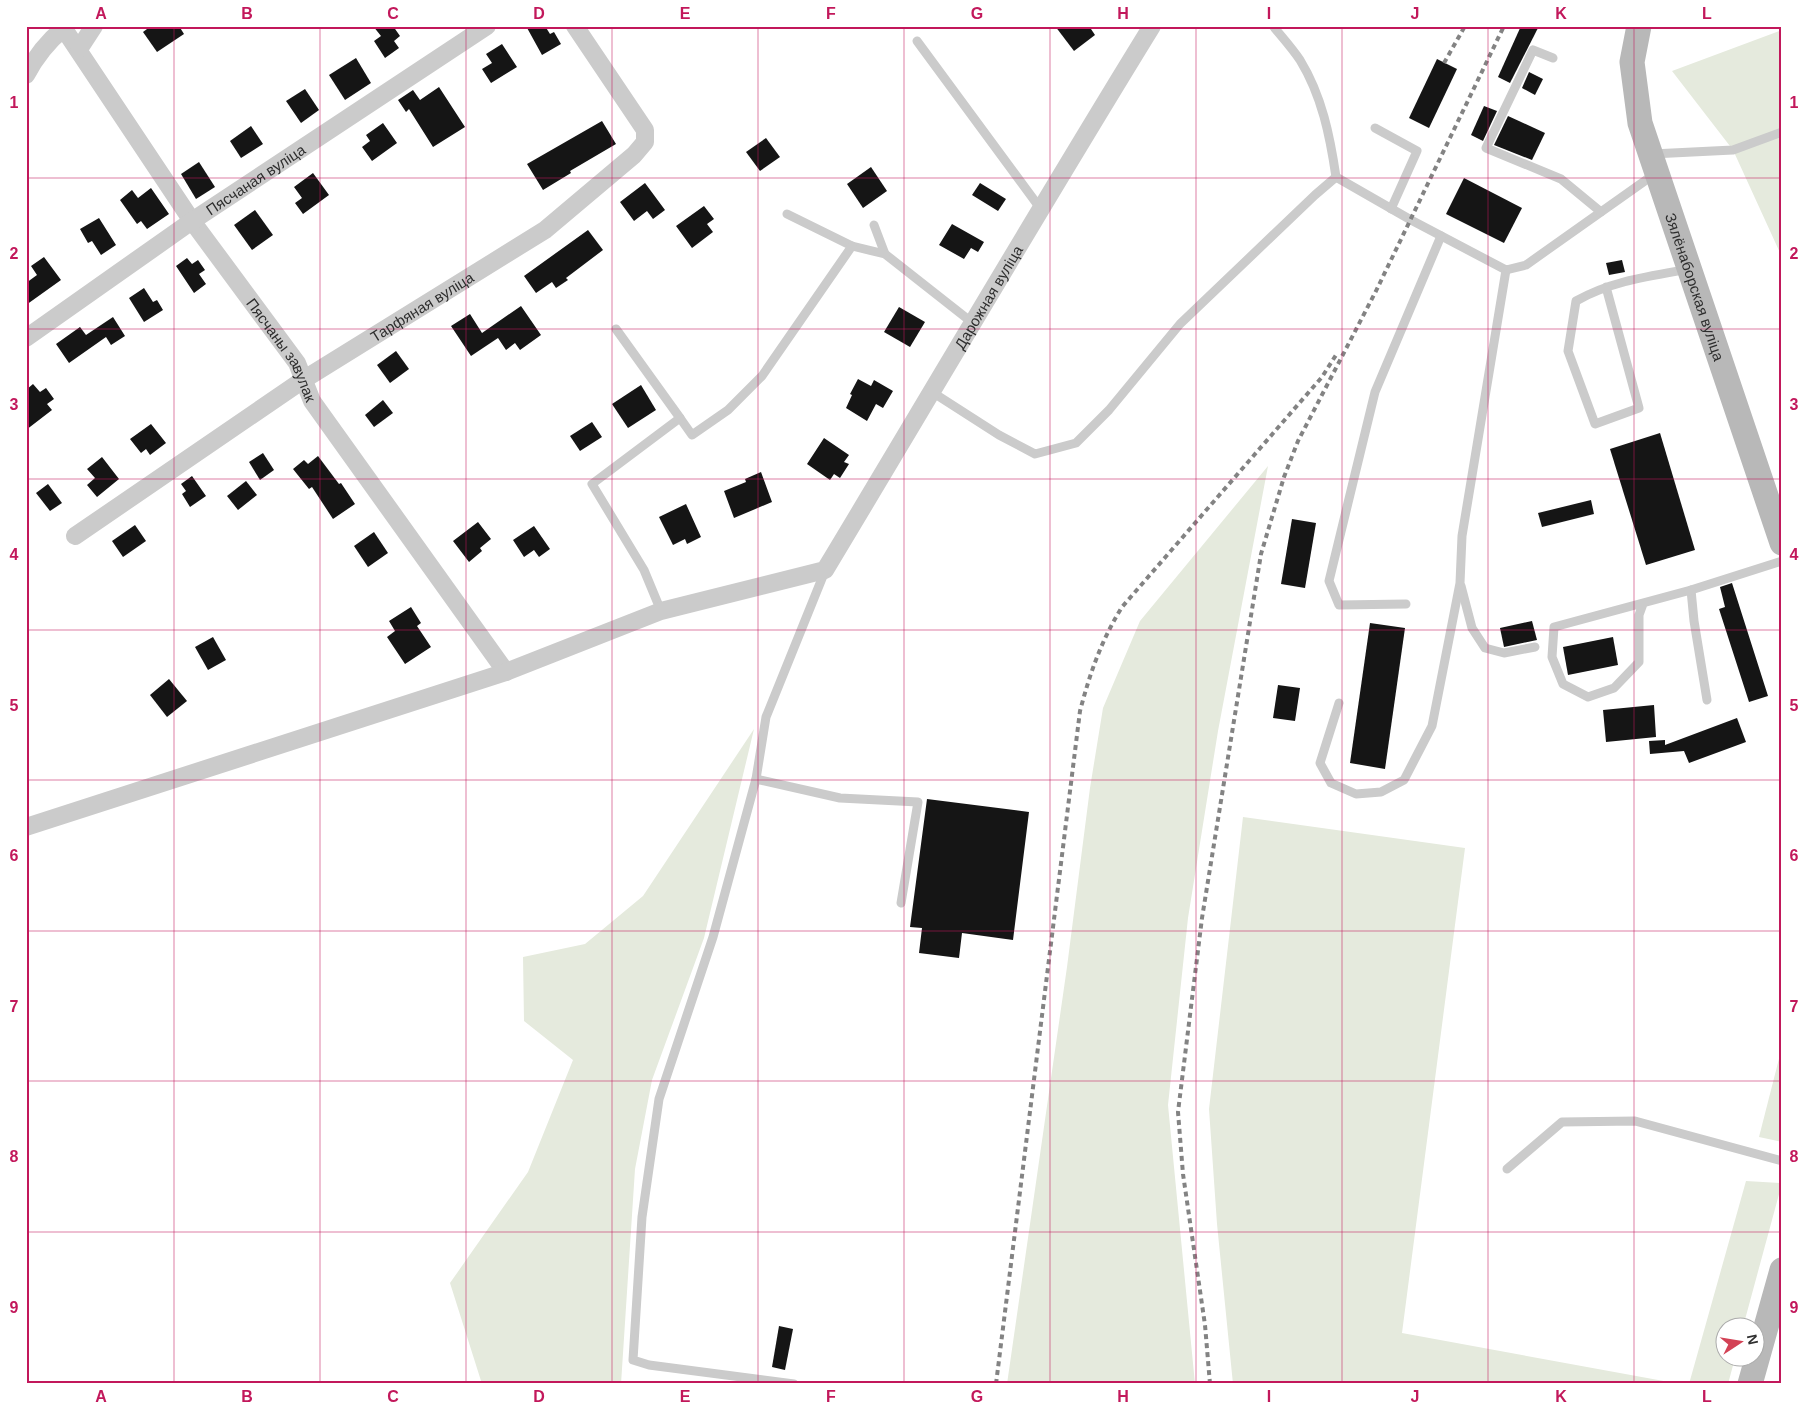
<svg xmlns="http://www.w3.org/2000/svg" width="1808" height="1410" viewBox="0 0 1808 1410" font-family="Arial,sans-serif">
<rect width="100%" height="100%" fill="#fff"/>
<g fill="#e5eadd">
<polygon points="1782,30 1782,257 1733,150 1672,71"/>
<polygon points="1268,466 1218,731 1188,918 1168,1105 1195,1384 1007,1384 1067,967 1090,788 1103,708 1140,621"/>
<polygon points="754,729 704,938 652,1080 635,1169 621,1384 482,1384 450,1283 528,1172 573,1060 524,1021 523,957 585,944 643,896"/>
<polygon points="1243,817 1465,848 1402,1333 1680,1384 1233,1384 1217,1224 1209,1109"/>
<polygon points="1782,1047 1782,1142 1759,1137"/>
<polygon points="1746,1181 1782,1183 1743,1327 1726,1328 1726,1358 1735,1358 1728,1384 1689,1384"/>
</g>
<g fill="#151515">
<polygon points="151,26 179,26 184,34 157,52 143,32"/>
<polygon points="373,26 393,26 400,36 394,41 399,48 385,58 374,41 381,36"/>
<polygon points="526,26 545,26 550,34 554,32 561,44 542,55"/>
<polygon points="1055,26 1089,26 1095,35 1074,51"/>
<polygon points="1521,26 1539,26 1510,83 1498,77"/>
<polygon points="502,44 517,67 491,83 482,69 492,63 486,54"/>
<polygon points="356,58 371,83 345,100 329,75"/>
<polygon points="1437,59 1457,69 1429,128 1409,118"/>
<polygon points="1529,72 1543,79 1535,95 1522,88"/>
<polygon points="439,87 465,127 433,147 409,109 406,112 398,100 413,90 420,100"/>
<polygon points="305,89 319,110 301,123 286,101"/>
<polygon points="1484,106 1497,111 1483,141 1471,135"/>
<polygon points="1508,116 1545,133 1532,160 1494,145"/>
<polygon points="602,121 616,144 570,171 571,173 543,190 527,164"/>
<polygon points="383,123 397,143 372,161 362,147 370,141 366,135"/>
<polygon points="251,126 263,144 241,158 230,141"/>
<polygon points="766,138 780,157 760,171 746,152"/>
<polygon points="199,162 215,187 196,199 181,174"/>
<polygon points="871,167 887,191 863,208 847,184"/>
<polygon points="313,173 329,195 303,214 295,203 302,198 294,187"/>
<polygon points="1464,178 1522,208 1504,243 1446,214"/>
<polygon points="645,183 665,210 653,219 647,211 634,221 620,202"/>
<polygon points="980,183 1006,199 998,211 972,195"/>
<polygon points="151,188 169,214 147,229 141,221 137,224 120,200 132,190 138,198"/>
<polygon points="704,206 714,219 707,224 713,232 692,248 676,226"/>
<polygon points="255,210 273,235 252,250 234,225"/>
<polygon points="99,218 116,245 101,255 92,241 88,243 80,229"/>
<polygon points="952,224 984,242 978,252 971,248 964,259 939,245"/>
<polygon points="588,230 603,250 566,278 568,280 556,288 552,282 536,293 524,276"/>
<polygon points="44,257 61,280 26,305 26,283 37,275 31,266"/>
<polygon points="187,258 192,264 198,260 205,270 199,274 206,284 194,293 176,266"/>
<polygon points="1622,260 1625,272 1609,275 1606,263"/>
<polygon points="144,288 153,302 157,300 163,310 144,322 129,298"/>
<polygon points="521,306 541,335 520,350 515,343 506,350 498,338 471,356 451,326 470,314 482,333"/>
<polygon points="899,307 925,322 910,347 884,332"/>
<polygon points="113,317 125,336 111,345 106,337 69,363 56,344 80,327 86,335"/>
<polygon points="396,351 409,369 390,383 377,365"/>
<polygon points="858,379 871,386 874,380 893,391 883,408 876,404 867,421 846,408 852,395 850,394"/>
<polygon points="33,384 40,392 46,388 54,399 47,404 52,410 26,430 26,390"/>
<polygon points="641,385 656,410 628,428 612,404"/>
<polygon points="383,400 393,413 374,427 365,415"/>
<polygon points="592,422 602,437 580,451 570,436"/>
<polygon points="151,424 166,443 150,455 146,449 141,453 130,439"/>
<polygon points="1660,433 1695,550 1646,565 1610,449"/>
<polygon points="824,438 849,455 844,462 849,464 840,478 834,474 830,480 807,464"/>
<polygon points="263,453 274,470 260,480 249,462"/>
<polygon points="318,456 339,484 341,483 355,504 333,519 312,487 309,489 293,469 304,460 308,464"/>
<polygon points="102,457 119,479 97,497 87,485 95,478 87,469"/>
<polygon points="761,472 772,502 734,518 724,491 746,482 745,479"/>
<polygon points="192,476 206,496 190,507 182,494 186,491 181,484"/>
<polygon points="246,481 257,495 238,510 227,496"/>
<polygon points="48,484 62,503 50,511 36,493"/>
<polygon points="1591,500 1594,514 1542,527 1538,513"/>
<polygon points="686,504 701,537 687,544 685,539 673,545 659,517"/>
<polygon points="1292,519 1316,523 1305,588 1281,584"/>
<polygon points="478,522 491,539 480,548 482,551 469,562 453,541"/>
<polygon points="135,525 146,541 123,557 112,541"/>
<polygon points="534,526 550,549 539,557 534,550 524,557 513,540"/>
<polygon points="374,532 388,553 368,567 354,546"/>
<polygon points="1732,583 1768,696 1749,702 1719,609 1725,607 1720,587"/>
<polygon points="411,607 421,623 417,626 431,647 405,664 387,637 395,631 389,621"/>
<polygon points="1532,621 1537,640 1504,647 1500,628"/>
<polygon points="1370,623 1405,628 1385,769 1350,763"/>
<polygon points="213,637 226,660 208,670 195,647"/>
<polygon points="1613,637 1618,665 1568,675 1563,647"/>
<polygon points="169,679 187,701 167,717 150,695"/>
<polygon points="1278,685 1300,688 1295,721 1273,718"/>
<polygon points="1654,705 1656,737 1606,742 1603,710"/>
<polygon points="1737,718 1746,742 1689,763 1684,751 1650,754 1649,741 1665,740 1665,745"/>
<polygon points="927,799 1029,812 1013,940 962,933 959,958 919,953 922,928 910,927"/>
<polygon points="779,1326 793,1329 785,1370 772,1367"/>
</g>
<g fill="none" stroke-linecap="round" stroke-linejoin="round">
<g stroke="#cbcbcb" stroke-width="9">
<path d="M1273,26C1282,37 1292,48 1300,60C1322,96 1330,136 1336,177L1411,220L1506,270L1526,265L1656,173"/>
<polyline points="917,41 1040,208"/>
<polyline points="1553,58 1533,50 1486,148 1561,179 1601,212"/>
<polyline points="1375,128 1417,151 1391,209"/>
<polyline points="1652,154 1733,150 1782,132"/>
<polyline points="787,214 852,246 885,254 974,324"/>
<polyline points="874,225 885,254"/>
<path d="M1606,287L1639,408L1595,424L1568,351L1576,301C1611,281 1650,276 1689,269"/>
<polyline points="616,329 680,418"/>
<polyline points="932,392 999,435 1035,454 1076,443 1109,410 1180,324 1315,195 1336,177"/>
<polyline points="1461,586 1472,628 1485,648 1504,653 1535,647"/>
<polyline points="1691,590 1694,621 1707,700"/>
<polyline points="1406,604 1339,605 1329,581 1375,392 1441,236"/>
<polyline points="1643,604 1639,615 1639,662 1614,688 1588,697 1563,684 1552,657 1554,627 1691,590 1782,561"/>
<polyline points="661,611 644,570 592,484 680,418 692,435 728,410 762,376 852,246"/>
<polyline points="1339,703 1320,763 1331,783 1356,794 1381,792 1404,780 1432,726 1460,583 1462,536 1506,270"/>
<polyline points="756,779 840,798 918,802 901,903"/>
<polyline points="1507,1169 1562,1122 1635,1121 1782,1161"/>
<polyline points="794,1384 649,1365 633,1360 642,1217 659,1099 713,937 756,779 766,717 825,571"/>
</g>
<g stroke="#cbcbcb" stroke-width="18">
<path id="s1" d="M62,26L192,221L297,363L312,401L506,672"/>
<polyline points="79,49 94,26"/>
<path d="M26,75C36,56 47,42 64,28"/>
<path id="s2" d="M26,338L192,221L487,26"/>
<path id="s3" d="M75,536L303,380L545,230L634,155L645,142V130L575,26"/>
<path id="s4" d="M26,827L506,672L661,611L825,570C934,389 1041,206 1152,26"/>
</g>
<g stroke="#b8b8b8" stroke-width="25">
<path id="s5" d="M1639,26L1632,62L1640,123L1782,543"/>
<polyline points="1750,1384 1782,1270"/>
</g>
<g stroke="#838383" stroke-width="4" stroke-dasharray="5 4" stroke-linecap="butt">
<polyline points="1444,63 1465,26"/>
<path d="M996,1384L1080,711C1090,673 1101,641 1122,607L1322,377L1336,355"/>
<polyline points="1210,1384 1205,1325 1183,1174 1178,1112 1202,918 1261,554 1284,477 1298,441 1376,291 1504,26"/>
</g>
</g>
<path fill="none" stroke="#c2185b" stroke-width="1" stroke-opacity="0.55" d="M174,26V1384M320,26V1384M466,26V1384M612,26V1384M758,26V1384M904,26V1384M1050,26V1384M1196,26V1384M1342,26V1384M1488,26V1384M1634,26V1384M26,178H1782M26,329H1782M26,479H1782M26,630H1782M26,780H1782M26,931H1782M26,1081H1782M26,1232H1782"/>
<g text-anchor="middle" dominant-baseline="central" stroke-width="5" stroke-linejoin="round" paint-order="stroke">
<g font-size="15" fill="#2e2e2e" stroke="#fff">
<text stroke="none"><textPath href="#s2" startOffset="279">Пясчаная вуліца</textPath></text>
<text stroke="none"><textPath href="#s5" startOffset="271">Зялёнаборская вуліца</textPath></text>
<text stroke="none"><textPath href="#s4" startOffset="1158">Дарожная вуліца</textPath></text>
<text stroke="none"><textPath href="#s3" startOffset="416">Тарфяная вуліца</textPath></text>
<text stroke="none"><textPath href="#s1" startOffset="392">Пясчаны завулак</textPath></text>
</g>
</g>
<rect width="1808" height="1410" fill="none" stroke="#ffffff" stroke-width="55"/>
<g transform="translate(1740 1342) rotate(78)"><circle r="24" fill="#ffffff" stroke="#ababab"/>
<path d="M0-4L9 19L0 12L-9 19Z" fill="#d34255"/>
<text y="-8" font-size="14" font-weight="bold" text-anchor="middle" fill="#2e2e2e">N</text>
</g>
<rect x="28" y="28" width="1752" height="1354" fill="none" stroke="#c2185b" stroke-width="2"/>
<g font-size="16" text-anchor="middle" font-weight="bold" fill="#c2185b">
<text x="101" y="19">A</text>
<text x="247" y="19">B</text>
<text x="393" y="19">C</text>
<text x="539" y="19">D</text>
<text x="685" y="19">E</text>
<text x="831" y="19">F</text>
<text x="977" y="19">G</text>
<text x="1123" y="19">H</text>
<text x="1269" y="19">I</text>
<text x="1415" y="19">J</text>
<text x="1561" y="19">K</text>
<text x="1707" y="19">L</text>
<text x="14" y="108">1</text>
<text x="1794" y="108">1</text>
<text x="14" y="259">2</text>
<text x="1794" y="259">2</text>
<text x="14" y="410">3</text>
<text x="1794" y="410">3</text>
<text x="14" y="560">4</text>
<text x="1794" y="560">4</text>
<text x="14" y="711">5</text>
<text x="1794" y="711">5</text>
<text x="14" y="861">6</text>
<text x="1794" y="861">6</text>
<text x="14" y="1012">7</text>
<text x="1794" y="1012">7</text>
<text x="14" y="1162">8</text>
<text x="1794" y="1162">8</text>
<text x="14" y="1313">9</text>
<text x="1794" y="1313">9</text>
<text x="101" y="1402">A</text>
<text x="247" y="1402">B</text>
<text x="393" y="1402">C</text>
<text x="539" y="1402">D</text>
<text x="685" y="1402">E</text>
<text x="831" y="1402">F</text>
<text x="977" y="1402">G</text>
<text x="1123" y="1402">H</text>
<text x="1269" y="1402">I</text>
<text x="1415" y="1402">J</text>
<text x="1561" y="1402">K</text>
<text x="1707" y="1402">L</text>
</g>
</svg>
